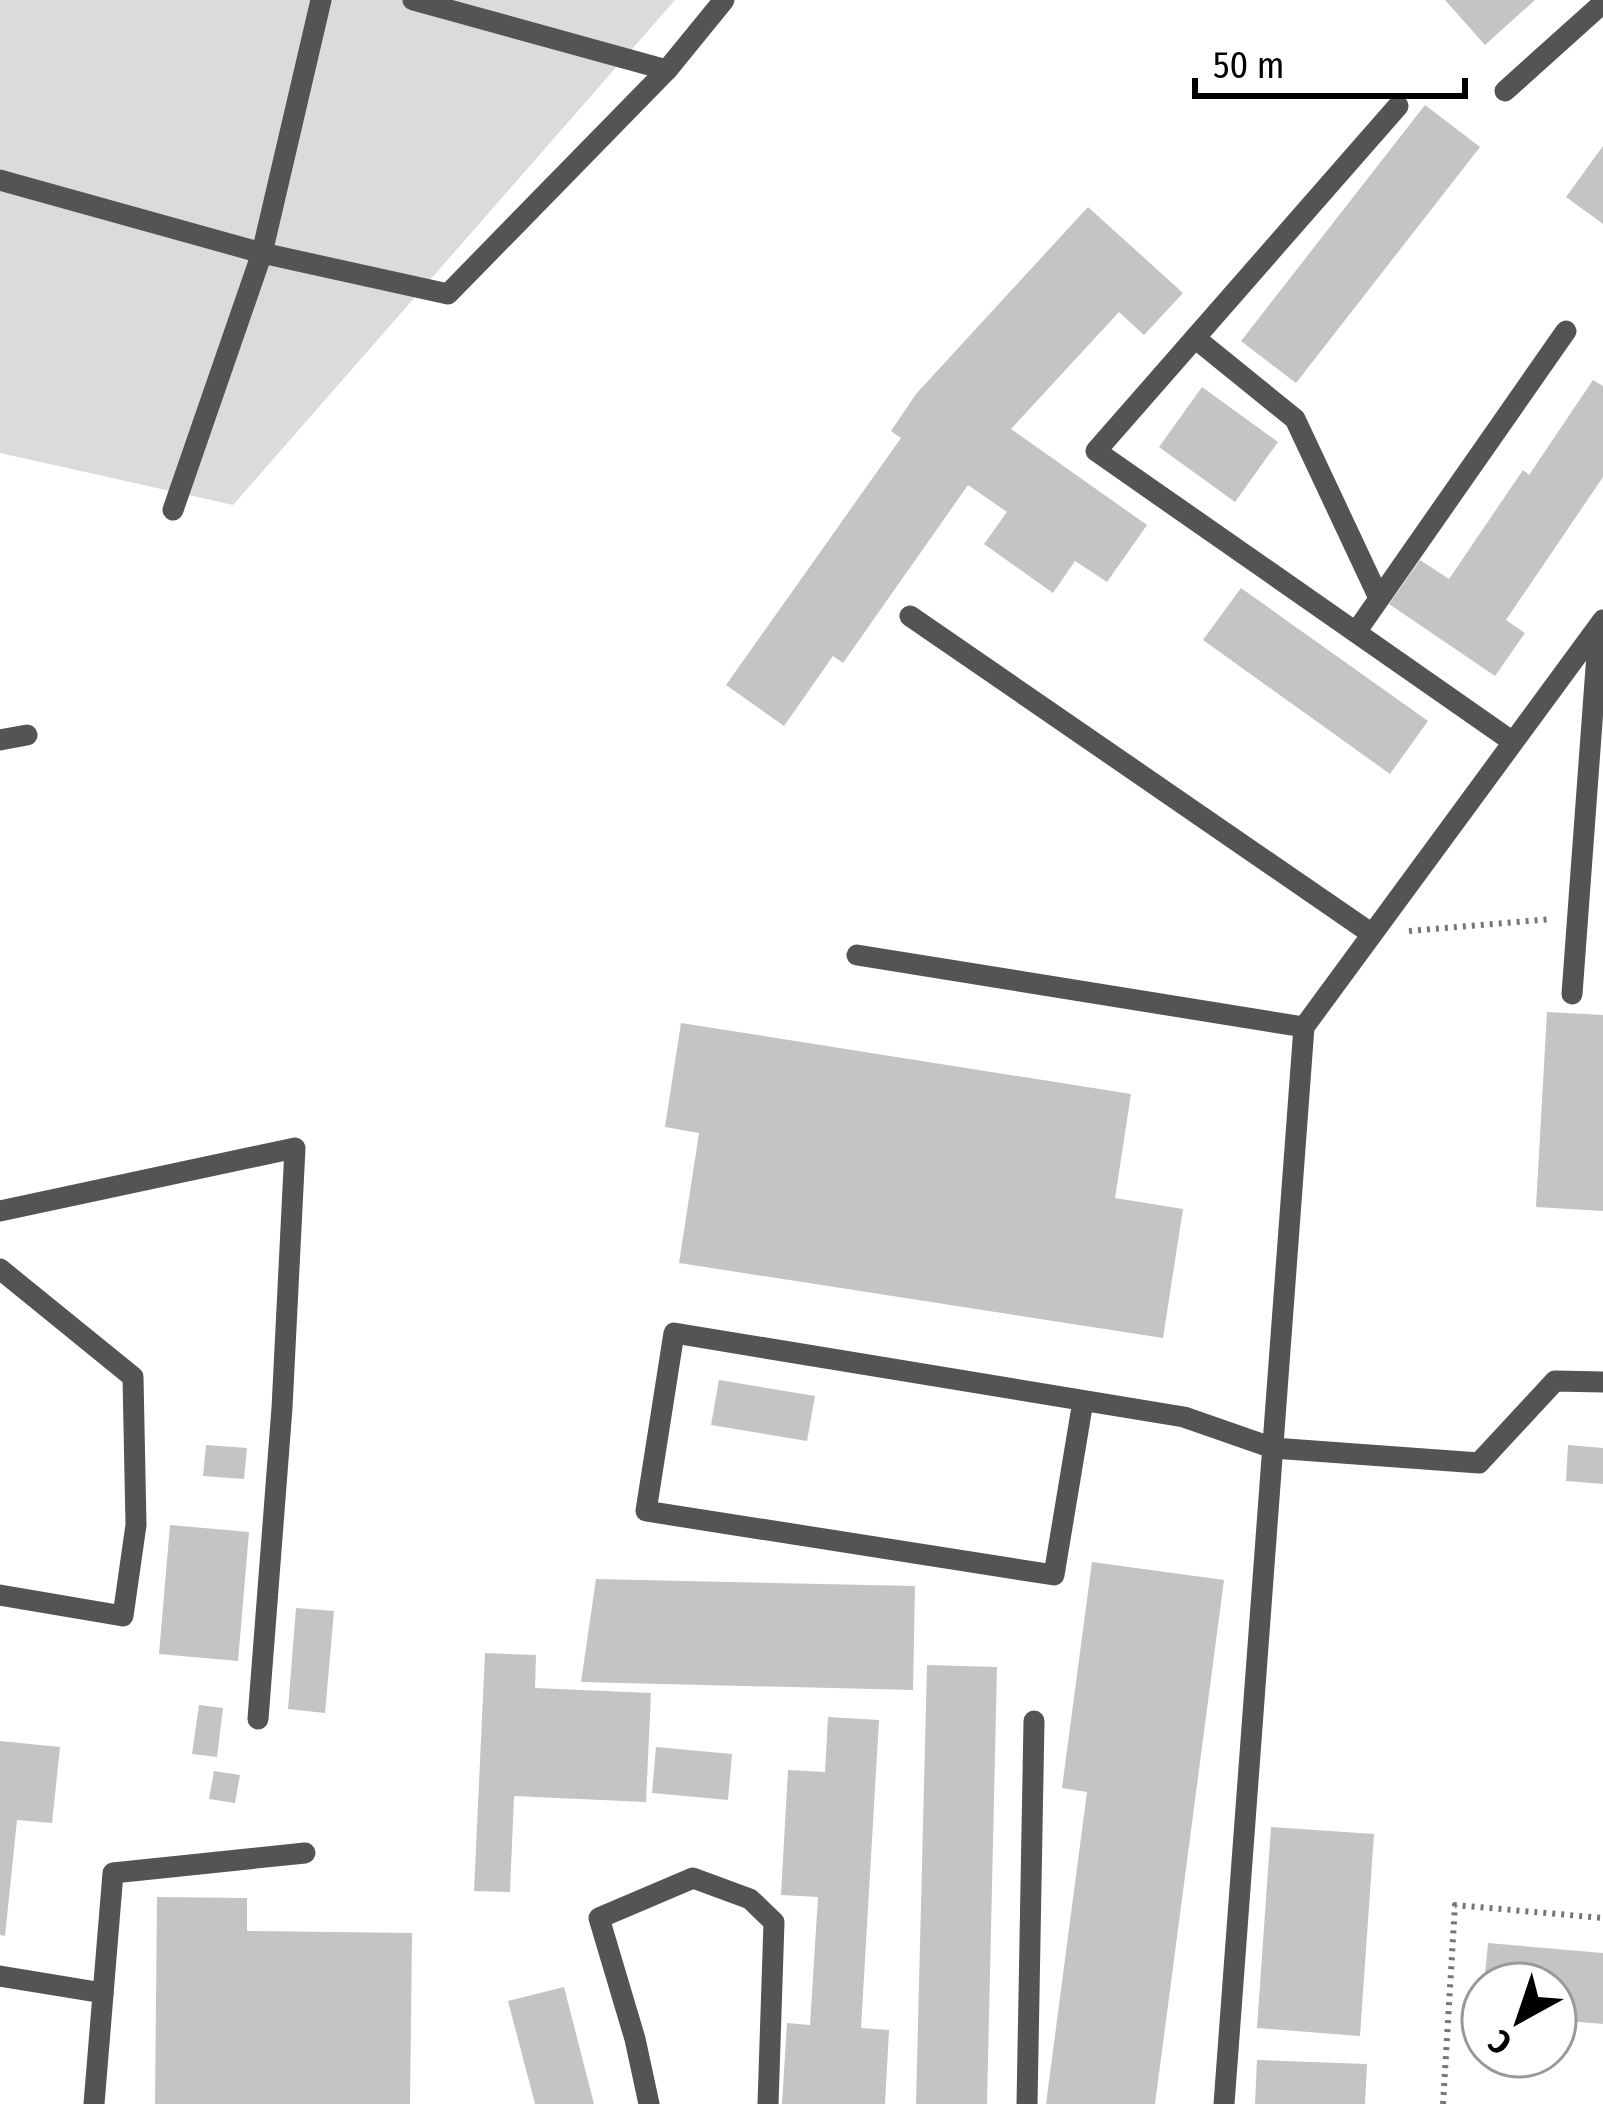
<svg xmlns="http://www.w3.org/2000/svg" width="1603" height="2104" viewBox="0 0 1603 2104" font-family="'Fira Sans Condensed',sans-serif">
<rect width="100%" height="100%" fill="#fff"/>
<polygon fill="#dbdbdb" points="0,0 675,0 233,505 0,453"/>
<g fill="#c4c4c4">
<polygon points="1445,0 1535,0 1485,45"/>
<polygon points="1425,105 1480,147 1296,383 1241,341"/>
<polygon points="1603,146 1603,224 1566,197"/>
<polygon points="1088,207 1183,293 1144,335 1119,312 1011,429 1147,525 1107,582 1075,561 1053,593 984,544 1007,512 968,485 843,663 833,656 784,726 726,685 901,438 891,431 916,394"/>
<polygon points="1593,380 1603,386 1603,477 1506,620 1525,633 1495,676 1389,604 1420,560 1449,579 1523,470 1529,475"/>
<polygon points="1202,387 1278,442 1235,502 1159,447"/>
<polygon points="1241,588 1428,721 1390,774 1203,640"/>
<polygon points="1547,1012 1603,1015 1603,1211 1536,1207"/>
<polygon points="681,1023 1131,1094 1115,1198 1183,1209 1163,1338 679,1263 699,1133 665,1127"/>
<polygon points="719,1380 815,1396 807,1441 711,1425"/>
<polygon points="206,1445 247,1448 244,1479 203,1476"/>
<polygon points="1568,1445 1603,1448 1603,1484 1566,1481"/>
<polygon points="170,1525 249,1532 238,1661 159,1654"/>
<polygon points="1092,1562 1224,1580 1155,2104 1046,2104 1087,1792 1062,1788"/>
<polygon points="596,1579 915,1586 913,1690 581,1682"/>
<polygon points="296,1608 334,1611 325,1713 288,1709"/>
<polygon points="485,1653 536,1655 535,1688 651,1693 646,1802 514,1796 510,1892 474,1891"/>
<polygon points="927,1665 997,1667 987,2104 916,2104"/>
<polygon points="199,1705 223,1708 217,1757 192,1754"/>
<polygon points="828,1717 879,1720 861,2028 889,2030 885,2104 782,2104 787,2023 810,2025 818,1897 781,1895 788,1770 825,1772"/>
<polygon points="0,1741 60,1747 52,1823 17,1820 5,1936 0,1935"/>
<polygon points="656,1747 732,1754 728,1800 652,1793"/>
<polygon points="214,1771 240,1775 235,1803 209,1799"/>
<polygon points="1271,1827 1374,1834 1360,2036 1257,2028"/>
<polygon points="157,1897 247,1898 247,1931 412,1933 410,2104 155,2104"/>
<polygon points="1488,1943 1603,1953 1603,2024 1555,2020 1555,1984 1484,1984"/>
<polygon points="564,1987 594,2104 535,2104 508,2001"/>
<polygon points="1257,2060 1367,2064 1365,2104 1255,2104"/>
</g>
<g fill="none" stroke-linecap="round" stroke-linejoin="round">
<g stroke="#767676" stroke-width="6" stroke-dasharray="3 6" stroke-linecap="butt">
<polyline points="1409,931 1552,919"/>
<polyline points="1443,2104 1455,1905 1603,1918"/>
</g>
<g stroke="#545454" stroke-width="21">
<polyline points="413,0 667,70 724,0"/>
<polyline points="1505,91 1603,3"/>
<polyline points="1398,106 1096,451 1513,742"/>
<polyline points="0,180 262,253 448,294 667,70"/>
<polyline points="1195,338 1295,419 1379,598"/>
<polyline points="173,510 262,253 321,0"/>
<polyline points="910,616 1372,934"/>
<polyline points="1356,632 1566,331"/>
<polyline points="0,740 27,735"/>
<polyline points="857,955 1304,1027"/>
<polyline points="1572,994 1599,627"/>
<polyline points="0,1211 295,1148 282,1408 258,1719"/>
<polyline points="0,1269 133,1377 136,1525 123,1616 0,1595"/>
<polyline points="1083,1401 1054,1575 646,1511 674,1333 1184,1417 1273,1448 1479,1463 1555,1381 1603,1382"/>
<polyline points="0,1976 103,1993"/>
<polyline points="94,2104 113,1873 305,1853"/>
<polyline points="649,2104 635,2039 599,1918 693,1878 750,1899 774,1922 768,2104"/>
<polyline points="1027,2104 1034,1721"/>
<polyline points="1224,2104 1304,1027 1603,620"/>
</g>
</g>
<g transform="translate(1519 2020) rotate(220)"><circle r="57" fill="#ffffff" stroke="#999999" stroke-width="3"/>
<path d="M0-9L21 45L0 30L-21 45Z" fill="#000000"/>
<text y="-18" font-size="33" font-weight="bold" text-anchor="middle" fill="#000000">С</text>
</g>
<path d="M1195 78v18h270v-18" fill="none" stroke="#000000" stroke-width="6"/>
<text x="1213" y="78" font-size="36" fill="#000000" stroke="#ffffff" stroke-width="9" paint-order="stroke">50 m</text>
</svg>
